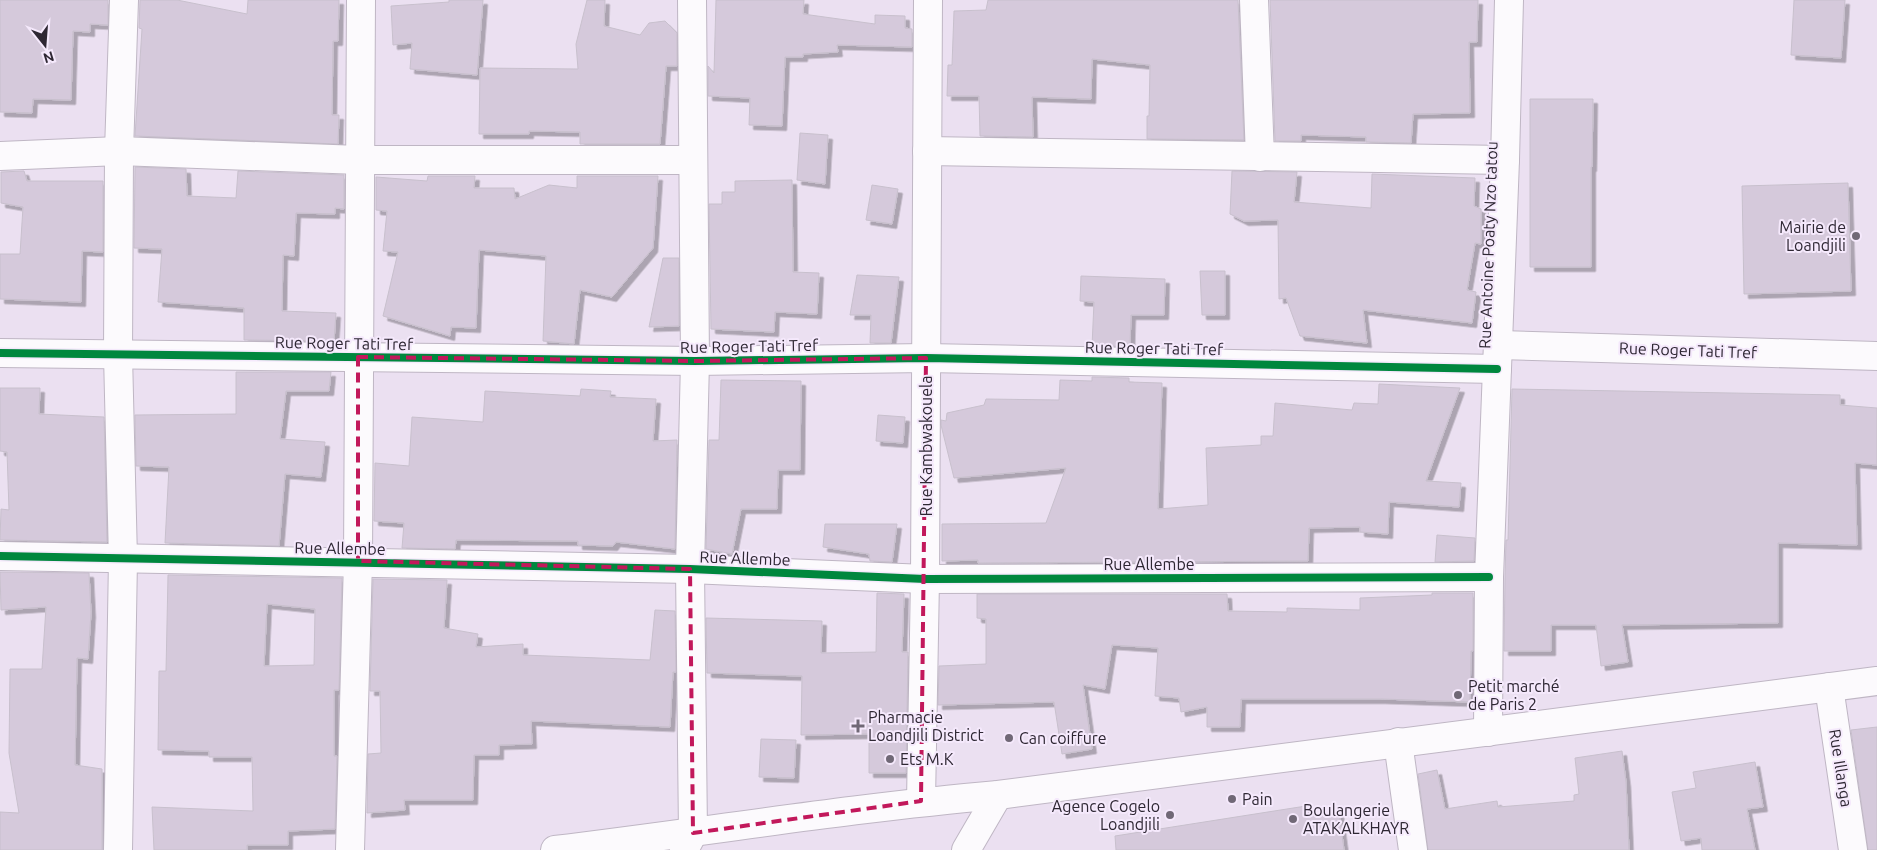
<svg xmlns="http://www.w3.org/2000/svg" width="1877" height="850" viewBox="0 0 1877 850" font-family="Ubuntu,sans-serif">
<defs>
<filter id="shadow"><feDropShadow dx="4.5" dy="4.5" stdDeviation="0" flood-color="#0004"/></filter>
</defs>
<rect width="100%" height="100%" fill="#ebe0f1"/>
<g fill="#d5c9db" stroke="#c8c0cd" fill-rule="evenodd" filter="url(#shadow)">
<polygon points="0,0 108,0 108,25 90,24 90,32 73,31 71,100 33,99 32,113 0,112"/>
<polygon points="140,0 177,0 247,14 248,0 339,0 338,41 333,41 332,115 339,115 338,144 135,136 142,29 139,28"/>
<polygon points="449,0 483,0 477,75 410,69 412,43 393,45 391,6 449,2"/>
<polygon points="587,0 605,0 604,26 640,35 649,23 665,21 677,33 677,66 666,66 660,144 580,144 580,132 529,131 529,134 479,134 480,68 578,69 576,44"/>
<polygon points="716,0 804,0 803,14 875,24 875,15 905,16 905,28 912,29 912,47 837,45 838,52 803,54 803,57 785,57 782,126 749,125 750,98 708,96 708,66 714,73"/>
<polygon points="988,0 1238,0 1244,140 1147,139 1147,116 1149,116 1150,65 1092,59 1091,99 1032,97 1033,137 980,136 979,96 947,96 948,65 952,65 954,11 986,10"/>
<polygon points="1270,0 1478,0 1477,42 1469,42 1470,113 1413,114 1411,143 1366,142 1366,137 1301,135 1301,141 1275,141"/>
<polygon points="1794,0 1845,0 1841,58 1791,55"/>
<polygon points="1530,99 1593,99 1592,167 1591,167 1591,267 1530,267"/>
<polygon points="800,133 828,135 825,184 797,180"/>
<polygon points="135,167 186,169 187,196 236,198 238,171 344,175 344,209 335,208 335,214 296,213 294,256 283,255 282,311 336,313 334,341 244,340 244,308 158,302 162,249 134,248"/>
<polygon points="24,171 27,181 103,181 103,252 82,251 81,302 0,299 0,254 20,254 23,207 1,203 1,172"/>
<polygon points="1232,171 1297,172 1294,202 1371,208 1372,174 1475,178 1474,206 1481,209 1481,244 1475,243 1467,290 1476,292 1472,323 1363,310 1367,343 1300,336 1286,298 1279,299 1278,220 1244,221 1230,214"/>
<polygon points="428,176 475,176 474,188 514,188 515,199 549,185 577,188 577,176 658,176 653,248 612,297 580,290 574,344 543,341 546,256 479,250 476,328 451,327 450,336 383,316 398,252 383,251 387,211 376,210 376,177 427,181"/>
<polygon points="792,180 793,272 819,273 817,314 775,312 774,332 711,329 709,204 722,204 722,192 735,192 735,181"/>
<polygon points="1848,183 1851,291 1744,294 1742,186"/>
<polygon points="872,185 898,189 892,224 866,220"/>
<polygon points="663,258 679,258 679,326 649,327"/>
<polygon points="1200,271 1225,271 1225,315 1202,315"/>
<polygon points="857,275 899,277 891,343 870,343 871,315 850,315"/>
<polygon points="1081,276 1165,279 1164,315 1131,315 1130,346 1092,346 1094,302 1080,301"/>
<polygon points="236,372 331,372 329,391 286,391 280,439 325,442 321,477 285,474 279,546 165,543 169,467 136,466 135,415 236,414"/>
<polygon points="1092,377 1129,378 1129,382 1162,383 1158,509 1208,505 1206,448 1261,445 1261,436 1273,436 1275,403 1352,410 1354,403 1378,404 1379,384 1460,388 1426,481 1461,483 1459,507 1389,502 1388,534 1360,532 1360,527 1309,528 1308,561 978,563 978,560 942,561 942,524 1046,523 1066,468 954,478 941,425 941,420 946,421 947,413 984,405 986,399 1059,400 1060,380 1092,381"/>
<polygon points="721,380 801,381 800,470 778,470 777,509 741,509 732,554 706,549 709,440 719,440"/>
<polygon points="0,388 40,388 39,414 104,417 107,542 0,540 1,509 9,510 7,452 0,451"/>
<polygon points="581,389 611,391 610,397 656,399 653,441 677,440 675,549 616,542 613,546 578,545 578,541 456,540 455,549 402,548 404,523 374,521 375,463 409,466 412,417 483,422 485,391 580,396"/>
<polygon points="1512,389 1840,395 1840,405 1877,408 1877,465 1855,463 1857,545 1778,543 1778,623 1622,625 1628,662 1601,666 1596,625 1551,625 1551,651 1504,651 1505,577 1506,540 1508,540"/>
<polygon points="878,415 905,417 903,443 876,441"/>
<polygon points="825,524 897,524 892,562 870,561 869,554 823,547"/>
<polygon points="1437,535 1475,538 1474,561 1435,562"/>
<polygon points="0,572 89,573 91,613 88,659 77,658 75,765 102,769 102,850 0,850 0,812 19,813 9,753 10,669 42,669 46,607 1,610"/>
<path d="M168,575L342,578L339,690H334V756H337L335,829L288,831V845H247V850H154L152,807L253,811L252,757H209V751L158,750L159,671H166ZM267,604L315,609L314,665L264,666Z"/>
<polygon points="373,579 447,580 444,628 478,634 476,647 523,644 523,655 650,660 655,610 675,611 676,672 673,672 670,727 531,721 532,744 499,745 499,755 474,755 473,800 404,800 405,810 367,813 368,754 381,753 380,691 370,691"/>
<polygon points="877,593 904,594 902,652 908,652 906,773 869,773 869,734 801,735 802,676 707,673 706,618 822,621 821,653 876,652"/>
<polygon points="1432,593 1473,593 1473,651 1471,651 1470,702 1381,699 1241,699 1240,727 1207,727 1207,707 1181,712 1179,698 1155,696 1158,648 1112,645 1105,689 1083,685 1092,749 1062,754 1054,702 938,705 939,666 986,664 986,619 977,618 977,594 1227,594 1228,611 1287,612 1287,608 1360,610 1360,598 1432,595"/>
<polygon points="1877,727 1877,850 1868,850 1851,730"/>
<polygon points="761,739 796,740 794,778 759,777"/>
<polygon points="1622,751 1626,782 1629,850 1428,850 1418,774 1437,770 1445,809 1497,801 1498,807 1574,801 1574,795 1579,794 1575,758"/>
<polygon points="1755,762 1763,807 1747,809 1755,850 1702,850 1701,838 1681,841 1672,792 1696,788 1693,772"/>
<polygon points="1306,806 1307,816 1339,812 1344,850 1116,850 1115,836"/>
</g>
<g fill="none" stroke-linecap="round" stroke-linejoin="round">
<g stroke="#bfb6c4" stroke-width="30">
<g id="minor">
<polyline points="1254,0 1260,157"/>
<polyline points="927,151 1505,160"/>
<polyline points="0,156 119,151 359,160 692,160"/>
<polyline points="1499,345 1877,356"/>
<polyline points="0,353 695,361 926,358 1497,369"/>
<polyline points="0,556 690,569 925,579 1489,577"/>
<polyline points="1829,687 1853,850"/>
<polyline points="1488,732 1489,577 1505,160 1509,0"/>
<polyline points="1398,742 1413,850"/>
<polyline points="921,801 925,579 928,0"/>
<polyline points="118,850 123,559 118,355 119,151 124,0"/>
<polyline points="350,850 358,561 361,0"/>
<polyline points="684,850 693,833 690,569 695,361 692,0"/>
<polyline points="966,850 998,795"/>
</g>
</g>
<g stroke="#bfb6c4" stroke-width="30">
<path id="highway" d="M555,850C703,832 850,808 998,795L1877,681"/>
</g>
<use href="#minor" stroke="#fcfafd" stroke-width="28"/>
<use href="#highway" stroke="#fcfafd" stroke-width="28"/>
<g stroke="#f5e9fc" stroke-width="11">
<g id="cycleway">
<polyline points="0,353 695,361 926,358 1497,369"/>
<polyline points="0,556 690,569 925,579 1489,577"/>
</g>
</g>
<use href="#cycleway" stroke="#00873e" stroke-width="8"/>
</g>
<path fill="none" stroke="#c2185b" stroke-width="4" stroke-dasharray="10 6" stroke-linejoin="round" d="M358,357L695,361L926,358L921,801L693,833L690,569L358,561Z"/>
<g fill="#706876" stroke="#f5e9fc" stroke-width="2">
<circle cx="1856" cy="236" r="5"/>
<circle cx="1458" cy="695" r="5"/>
<path d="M855.5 718.5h5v5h5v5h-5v5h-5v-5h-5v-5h5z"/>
<circle cx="1009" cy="738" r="5"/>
<circle cx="890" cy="759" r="5"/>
<circle cx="1232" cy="799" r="5"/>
<circle cx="1170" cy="815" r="5"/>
<circle cx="1293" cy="819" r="5"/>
</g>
<g text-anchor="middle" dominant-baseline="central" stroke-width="4" stroke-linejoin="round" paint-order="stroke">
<g font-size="16" fill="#2e2733" stroke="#f5e9fc" text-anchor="start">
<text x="1846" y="227" text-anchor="end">Mairie de<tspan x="1846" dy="18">Loandjili</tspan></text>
<text x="1468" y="686">Petit marché<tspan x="1468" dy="18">de Paris 2</tspan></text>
<text x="868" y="717">Pharmacie<tspan x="868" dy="18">Loandjili District</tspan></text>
<text x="1019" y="738">Can coiffure</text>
<text x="900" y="759">Ets M.K</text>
<text x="1242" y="799">Pain</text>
<text x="1160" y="806" text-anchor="end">Agence Cogelo<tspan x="1160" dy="18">Loandjili</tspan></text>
<text x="1303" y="810">Boulangerie<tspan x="1303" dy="18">ATAKALKHAYR</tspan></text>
</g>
<g font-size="16" fill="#2e2733" stroke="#f5e9fc">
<text transform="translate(1488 245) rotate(-88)">Rue Antoine Poaty Nzo tatou</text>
<text transform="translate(344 343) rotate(1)">Rue Roger Tati Tref</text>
<text transform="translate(749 346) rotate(-1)">Rue Roger Tati Tref</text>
<text transform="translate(1154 348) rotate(1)">Rue Roger Tati Tref</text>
<text transform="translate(1688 350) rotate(2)">Rue Roger Tati Tref</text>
<text transform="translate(926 446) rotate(-90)">Rue Kambwakouela</text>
<text transform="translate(340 548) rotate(1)">Rue Allembe</text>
<text transform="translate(745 558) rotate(2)">Rue Allembe</text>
<text x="1149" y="564">Rue Allembe</text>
<text transform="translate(1841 768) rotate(81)">Rue Illanga</text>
</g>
</g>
<g transform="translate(45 45) rotate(163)" stroke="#f5e9fc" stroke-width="4" paint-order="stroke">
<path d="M0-4L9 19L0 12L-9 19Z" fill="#2e2733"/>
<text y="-8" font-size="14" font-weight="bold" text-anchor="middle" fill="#2e2733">N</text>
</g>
</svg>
